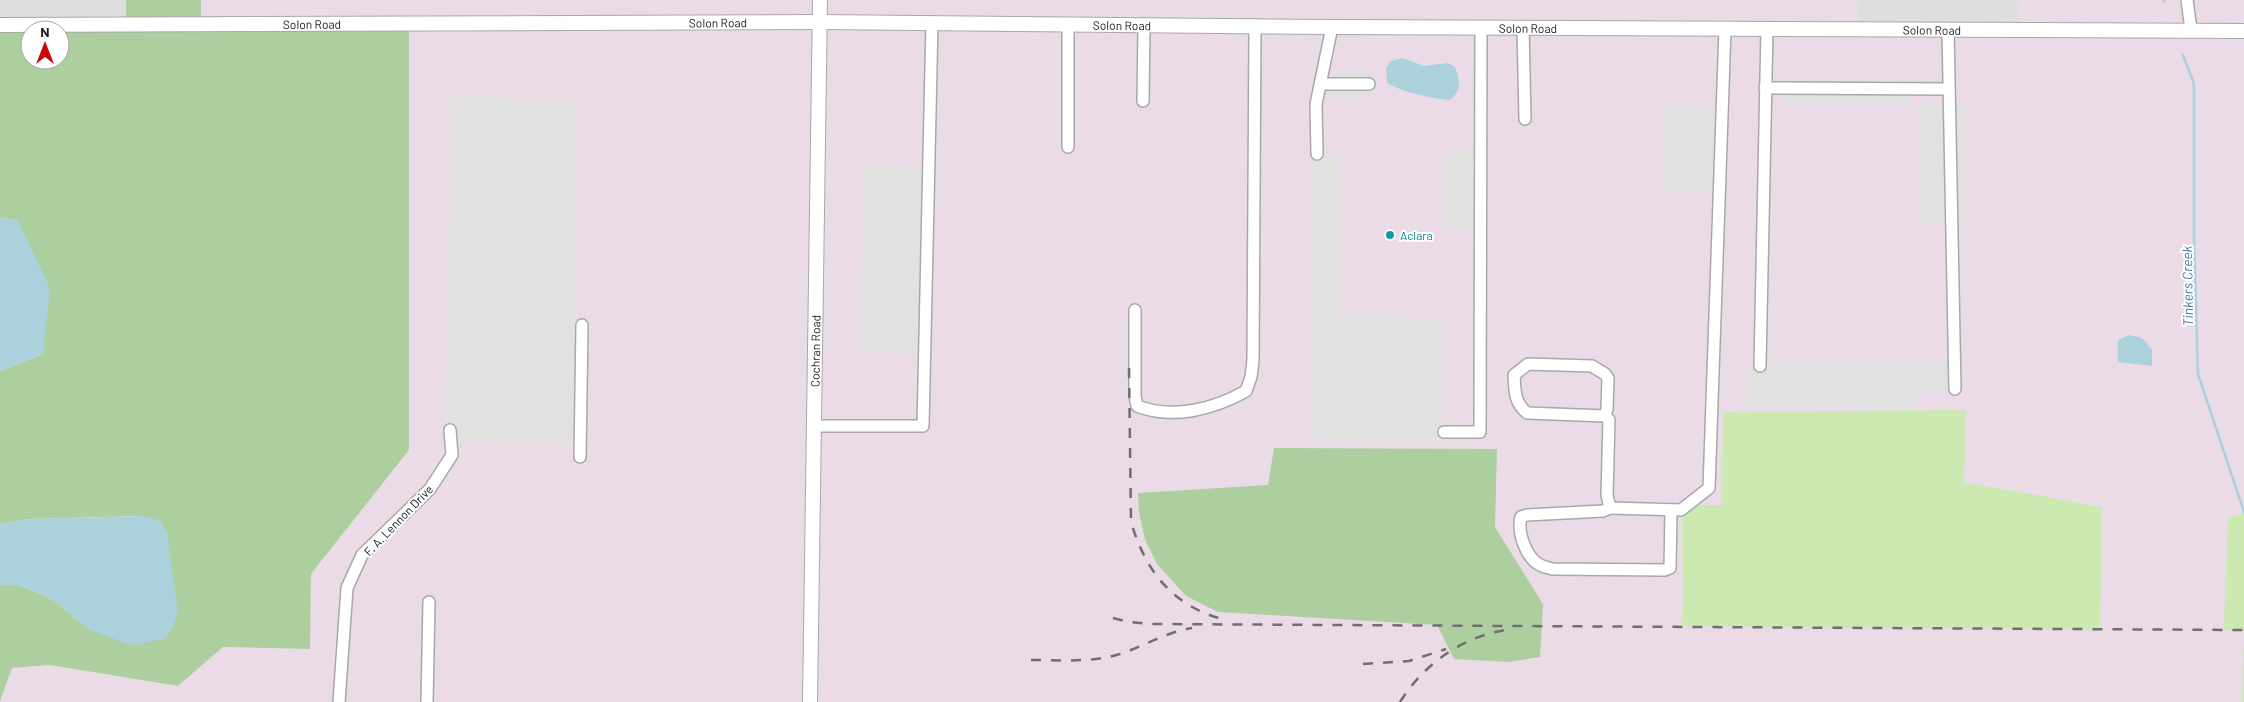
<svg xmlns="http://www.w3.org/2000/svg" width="2244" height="702" viewBox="0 0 2244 702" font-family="Barlow,sans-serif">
<rect width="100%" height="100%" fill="#f1eee8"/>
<g fill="#dfdede">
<polygon points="0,0 126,0 126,24 0,25"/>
<polygon points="1857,0 2020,0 2019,30 1858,29"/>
</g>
<polygon fill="#eadbe7" points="201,0 1857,0 1858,29 2019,30 2020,0 2244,0 2244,702 1,702 12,668 50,665 178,686 223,647 309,649 311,574 409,450 201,24"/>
<g fill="#cce9b1">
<polygon points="1966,410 1964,482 2102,507 2100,629 1681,626 1683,609 1682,517 1696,505 1721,505 1723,412"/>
<polygon points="2244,513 2244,702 2242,702 2244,630 2224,630 2228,518"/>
</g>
<g fill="#adcf9f" fill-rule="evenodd">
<path d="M126,0H201V23H409V450L311,574L310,649L223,647L178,686L50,665L12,668L0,702V585H20L53,600L90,630L141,516L30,519L0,524V371L43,354L18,221L0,217V25L126,24ZM30,30H60V60H30Z"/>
<polygon points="1274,448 1497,449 1495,527 1543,604 1540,657 1509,662 1454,659 1437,625 1218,612 1186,596 1157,564 1145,540 1139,512 1138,493 1268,485"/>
</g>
<g fill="#e1e1e1">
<polygon points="1335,72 1368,72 1369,80 1374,81 1374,90 1369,90 1367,98 1334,99"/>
<polygon points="1785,77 1923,77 1924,95 1911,95 1912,105 1783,103"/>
<polygon points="449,97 577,100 572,445 443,440 453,139"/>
<polygon points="1918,103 1963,104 1963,226 1918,225"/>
<polygon points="1663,106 1717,108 1716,189 1663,189"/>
<polygon points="1474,149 1474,230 1446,230 1446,150"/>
<polygon points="1314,154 1338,154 1339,315 1443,318 1443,424 1465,423 1465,443 1313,442"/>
<polygon points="862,165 929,167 925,355 860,352"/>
<polygon points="1955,362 1959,392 1915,393 1915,409 1747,407 1750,364"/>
</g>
<g fill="#abd1dd">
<path d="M1402,58L1424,66L1448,63L1455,67C1460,81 1462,90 1450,100C1433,99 1402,92 1387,83L1386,68L1391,61Z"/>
<polygon points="0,217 18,221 50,288 43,354 0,371"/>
<polygon points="2129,335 2142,338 2152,350 2152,366 2118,362 2118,340"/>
<polygon points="141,516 160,520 167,533 178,614 172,629 164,639 131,645 90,630 53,600 20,585 0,585 0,524 30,519"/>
</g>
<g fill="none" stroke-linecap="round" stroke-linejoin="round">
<g stroke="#abd1dd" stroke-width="2.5">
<polyline points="2164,1 2164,0"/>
<polyline points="2183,55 2194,84 2194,240 2198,374 2244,512"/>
</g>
<g stroke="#a8a8a8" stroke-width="14">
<g id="minor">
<polyline points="2187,0 2191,30"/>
<polyline points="1068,24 1068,147"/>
<polyline points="1523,27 1525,119"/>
<polyline points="1948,30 1955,389"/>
<polyline points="1321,84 1369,84"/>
<polyline points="1765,88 1949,89"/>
<polyline points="1143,101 1144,24"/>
<polyline points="1317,154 1316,104 1332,27"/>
<path d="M1135,310V396L1137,406C1173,420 1214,409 1246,391L1251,377L1253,360L1255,25"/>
<polyline points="1760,366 1767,29"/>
<path d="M1605,416L1607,409L1608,378L1605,374L1592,366L1528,364L1514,375C1515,391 1514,402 1527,413L1605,416L1609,420L1607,495L1610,508L1681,510L1709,488L1725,29"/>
<polyline points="814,426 923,426 932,22"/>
<polyline points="1444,432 1480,432 1481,27"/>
<polyline points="580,457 582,325"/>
<path d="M1610,508L1603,511L1527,515L1521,517C1517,532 1526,558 1540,565C1544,567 1549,568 1552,569L1665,570L1670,568L1671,510"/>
<polyline points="339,702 347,588 362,555 430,489 452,455 450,430"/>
<polyline points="427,702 429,602"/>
</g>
</g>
<g stroke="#a8a8a8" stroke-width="16">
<g id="tertiary">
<path id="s1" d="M0,25L819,22L1332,27L2244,31"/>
<path id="s2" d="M810,702L820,0"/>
</g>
</g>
<use href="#minor" stroke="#fff" stroke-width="11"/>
<use href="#tertiary" stroke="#fff" stroke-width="14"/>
<g stroke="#6f6f6f" stroke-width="2.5" stroke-dasharray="10 10" stroke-linecap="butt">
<path d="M1129,368L1131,522C1146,572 1173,607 1226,620"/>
<polyline points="1113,618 1129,622 1150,624 2244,630"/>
<path d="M1031,660C1061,660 1094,663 1123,653C1146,645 1167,632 1192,628"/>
<polyline points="1363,664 1409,661 1446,649"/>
<path d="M1400,702C1423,665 1462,637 1505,630"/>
</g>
</g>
<circle fill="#0f9aa8" stroke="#fff" stroke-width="2" cx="1390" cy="235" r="5"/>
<g text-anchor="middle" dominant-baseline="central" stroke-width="4" stroke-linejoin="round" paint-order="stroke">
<g font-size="12" fill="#212121" stroke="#fff">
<text stroke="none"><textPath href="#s1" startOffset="718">Solon Road</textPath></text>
<text stroke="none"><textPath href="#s1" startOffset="312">Solon Road</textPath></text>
<text stroke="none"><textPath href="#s1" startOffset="1122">Solon Road</textPath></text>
<text stroke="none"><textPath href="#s1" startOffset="1528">Solon Road</textPath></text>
<text stroke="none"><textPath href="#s1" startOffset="1932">Solon Road</textPath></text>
<text stroke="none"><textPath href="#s2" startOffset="351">Cochran Road</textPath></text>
<text transform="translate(398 520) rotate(-46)">F. A. Lennon Drive</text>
</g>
<g font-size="12" fill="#0d838f" stroke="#fff" text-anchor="start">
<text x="1400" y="235">Aclara</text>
</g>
<g font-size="14" font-style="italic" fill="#4d7aa7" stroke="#fff">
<text transform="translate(2187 286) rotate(-91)">Tinkers Creek</text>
</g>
</g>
<g transform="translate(45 45)"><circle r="24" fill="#ffffff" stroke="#a6a6a6"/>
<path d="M0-4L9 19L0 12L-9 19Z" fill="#cb0808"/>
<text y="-8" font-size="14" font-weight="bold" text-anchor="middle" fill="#212121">N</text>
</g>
</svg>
